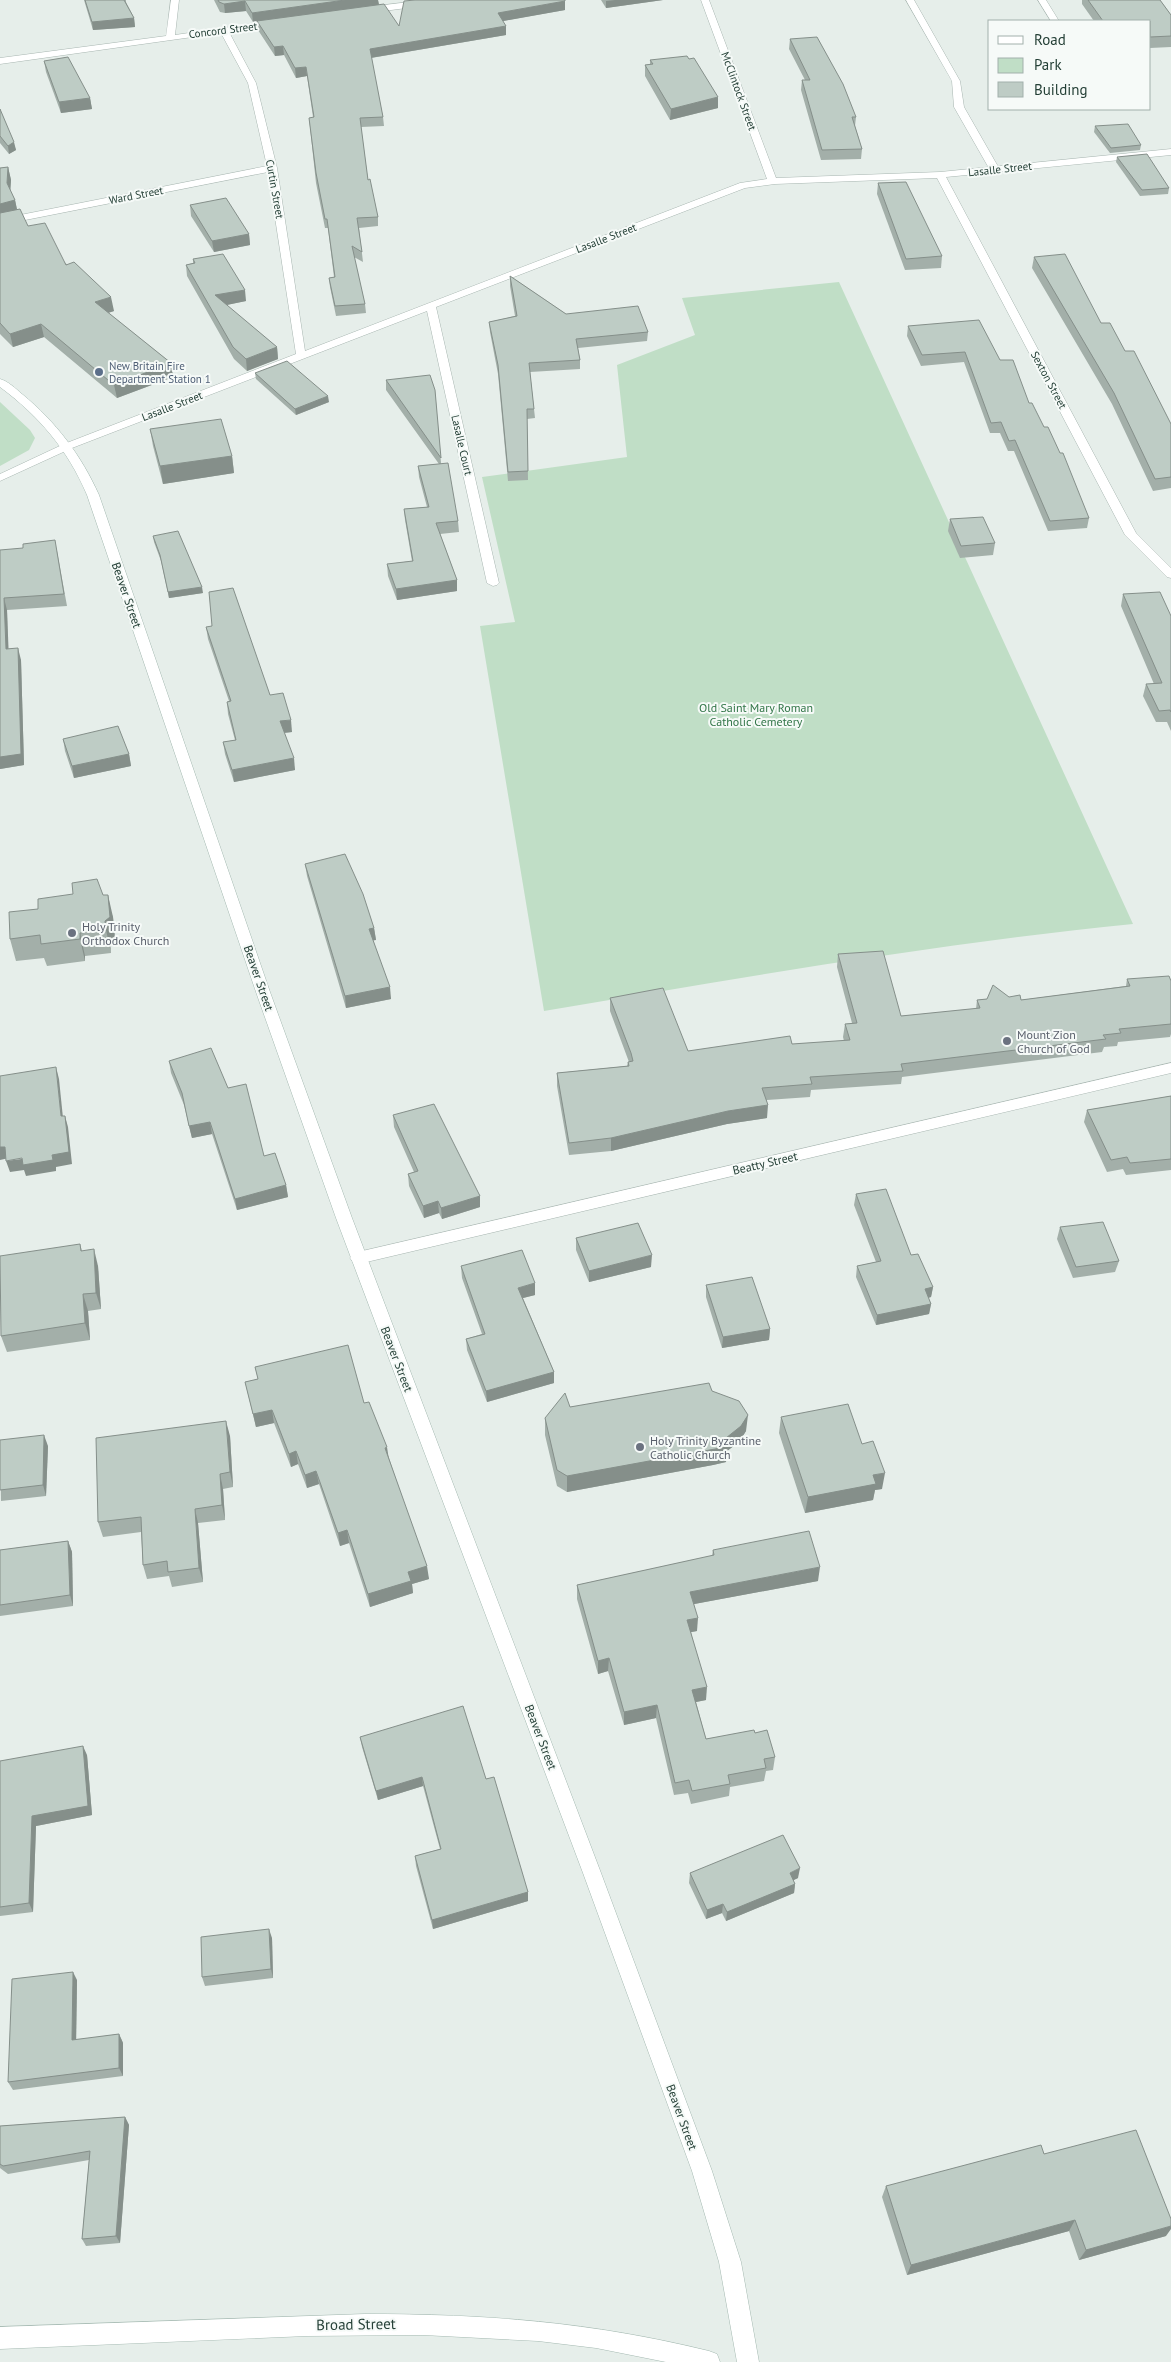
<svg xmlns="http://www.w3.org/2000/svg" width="1171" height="2362" viewBox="0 0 1171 2362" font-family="'PT Sans',sans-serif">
<rect width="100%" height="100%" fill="#e6eeea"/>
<g fill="#c0dec6">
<path d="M839,282L1133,924C935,944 740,978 544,1011L480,626L515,622L482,477L627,457L617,365L695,335L682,298Z"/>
<polygon points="0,402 30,430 35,438 29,450 0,466"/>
</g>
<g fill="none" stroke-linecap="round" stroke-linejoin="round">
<g stroke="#a8b6b1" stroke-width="1">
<polygon id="lane" points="906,0 914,0 960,81 964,107 1000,170 998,172 990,170 954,107 952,81"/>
</g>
<g stroke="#a8b6b1" stroke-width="1">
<g id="street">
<polygon points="171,0 179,0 175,35 278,20 282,23 278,26 229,32 256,83 277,168 305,351 740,183 767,179 701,0 709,0 776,178 940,172 1171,149 1171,155 946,177 1136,533 1171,568 1171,578 1167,577 1125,535 937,178 775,184 745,188 436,307 499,583 497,585 493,586 487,583 427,311 72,448 0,481 0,474 64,444 296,354 268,172 0,225 0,219 267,166 248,83 221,33 0,64 0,58 166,36"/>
<polygon points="426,0 449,0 445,3 368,13 364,10 368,7"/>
<polygon points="1038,0 1046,0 1059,21 1051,21"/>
<polygon points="1171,1063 1171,1073 358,1264 353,1262 350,1258 353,1254 358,1252"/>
</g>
</g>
<g stroke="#a4b9b1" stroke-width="1">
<g id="secondary">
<path d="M0,379C8,381 16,389 22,394C56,422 81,455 99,495L270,992L352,1218L601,1873L712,2171L741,2262L759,2362H737L719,2262L692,2171L583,1873L336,1218L256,992L87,495C68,450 39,416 0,387Z"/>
<path d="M365,2314C487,2314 591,2322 709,2351L717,2354L720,2362H666L596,2348L538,2341L423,2335L307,2336L0,2349V2327Z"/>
</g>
</g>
<use href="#lane" fill="#fff" fill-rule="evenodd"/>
<use href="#street" fill="#fff" fill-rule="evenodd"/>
<use href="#secondary" fill="#fff" fill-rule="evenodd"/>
</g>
<g fill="#a3afa9">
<polygon points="84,0 126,0 126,2 134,18 135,27 93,30"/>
<polygon points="214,0 378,0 379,5 399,26 565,1 565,10 503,21 506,35 371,58 383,117 384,126 361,127 368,180 378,217 378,226 359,228 363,262 354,257 365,304 366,313 336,316 330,287 329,278 334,277 328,228 325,228 316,183 309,118 313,117 307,76 296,78 284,55 275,56 258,30 257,21 253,22 246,11 225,13 220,12"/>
<polygon points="601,0 663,0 606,8"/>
<polygon points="1082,0 1160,0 1171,15 1171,47 1150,48 1150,21 1094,21 1082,4"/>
<polygon points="790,39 856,117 855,126 862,149 861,159 821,160 801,90 802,80 805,80 789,49"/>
<polygon points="650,60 718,108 670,120 645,76 645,65 650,64"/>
<polygon points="44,61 90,98 92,109 61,113 46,72"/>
<polygon points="0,109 16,150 9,154 0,143"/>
<polygon points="1095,126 1141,145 1140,150 1110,153 1094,132"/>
<polygon points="1117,157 1169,188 1168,194 1140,196 1116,162"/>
<polygon points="8,167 11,180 10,190 15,200 17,210 28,226 114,311 108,313 171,363 173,377 117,398 44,337 13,347 0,334 0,168"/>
<polygon points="878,183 942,256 941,268 905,270 877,194"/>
<polygon points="190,205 249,234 250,245 214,252 191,216"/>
<polygon points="1034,257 1101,323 1125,351 1171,424 1171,488 1153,491 1112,404 1032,268"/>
<polygon points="193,259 246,301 226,305 277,347 278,359 247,371 234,359 187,276 186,265 193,263"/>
<polygon points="510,276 566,314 648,332 647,341 578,348 580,360 580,369 530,372 534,409 535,418 527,419 528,480 508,481 498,374 490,332 489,322 515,316 510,286"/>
<polygon points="908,326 1000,360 1029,403 1089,518 1087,528 1048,531 1014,451 1008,451 1000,433 990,433 964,362 921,366 907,336"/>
<polygon points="255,373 329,402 296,415 256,379"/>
<polygon points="386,380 435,390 441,463 458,521 459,532 440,534 457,580 457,591 397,600 388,576 387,564 412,561 405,520 404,509 427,507 419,477 418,466 439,464 386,390"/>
<polygon points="150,429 232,456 234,473 163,484 153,446"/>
<polygon points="950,519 995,543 993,555 960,558 948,531"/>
<polygon points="153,536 203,593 169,598 161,561 154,542"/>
<polygon points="0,550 57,551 67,606 7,610 8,649 21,660 24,765 0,769"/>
<polygon points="1123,594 1171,616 1171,731 1167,722 1156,722 1143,696 1146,684 1154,684 1121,606"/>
<polygon points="206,627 270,695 292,732 284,733 295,770 234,782 225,754 223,742 235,740 228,714 227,702 229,701 208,639"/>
<polygon points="63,739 129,754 131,766 74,778 65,751"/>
<polygon points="305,864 374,928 376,940 373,940 391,999 346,1008 307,876"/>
<polygon points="103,895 113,917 115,939 110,944 111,953 85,956 85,961 47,966 44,958 16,961 10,939 38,909"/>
<polygon points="838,954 901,1016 976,1009 977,1000 1009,997 1021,1000 1126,986 1127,979 1171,981 1171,1034 1170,1037 1118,1042 1117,1046 1104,1047 1102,1052 902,1077 901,1084 811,1090 810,1097 767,1100 767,1118 727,1124 611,1151 569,1155 557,1086 557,1073 627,1066 628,1062 629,1062 610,1011 610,998 688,1051 844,1041 843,1037 845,1024 852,1023 837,967"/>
<polygon points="169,1061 228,1088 264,1156 286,1185 288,1197 237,1210 212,1134 192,1138 184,1105 171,1073"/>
<polygon points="1171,1096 1171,1170 1126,1175 1123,1169 1107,1172 1084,1122 1087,1110"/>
<polygon points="393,1115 480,1207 442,1219 439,1213 424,1218 409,1186 408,1174 414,1172 394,1127"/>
<polygon points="856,1194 911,1255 933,1287 931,1297 928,1298 931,1304 929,1314 876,1325 856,1277 857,1266 876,1262 854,1205"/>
<polygon points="1060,1227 1119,1261 1115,1272 1073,1278 1057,1239"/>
<polygon points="576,1238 651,1267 589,1282 576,1250"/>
<polygon points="80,1244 82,1251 98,1266 101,1309 88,1311 90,1340 7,1352 1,1336"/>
<polygon points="461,1266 535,1295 523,1298 554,1372 554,1383 487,1402 467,1350 466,1339 482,1334 462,1278"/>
<polygon points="706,1285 770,1329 769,1340 722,1348 706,1297"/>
<polygon points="255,1367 364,1403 389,1458 429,1579 412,1584 413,1593 370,1607 349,1543 340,1546 319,1484 307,1488 298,1464 291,1467 274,1423 256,1427 245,1382 258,1379"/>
<polygon points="712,1391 746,1431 739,1442 727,1451 726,1462 713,1465 567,1492 557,1486 545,1435 545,1418 570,1407"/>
<polygon points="781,1417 862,1444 882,1489 875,1490 873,1500 805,1513 779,1433"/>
<polygon points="230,1436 233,1487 223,1489 225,1520 198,1523 203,1582 172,1587 169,1576 147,1579 143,1565 141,1532 103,1537 98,1522"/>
<polygon points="0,1440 48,1446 46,1496 1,1501"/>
<polygon points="68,1541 72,1552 73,1606 0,1616 0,1550"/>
<polygon points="713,1550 818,1581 694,1604 697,1631 691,1632 706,1700 696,1702 706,1739 755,1733 775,1757 773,1770 766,1771 764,1781 730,1787 729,1796 691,1804 688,1793 674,1795 656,1718 624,1725 608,1671 598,1674 577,1599 577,1585 712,1556"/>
<polygon points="360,1737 486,1779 528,1892 528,1901 433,1929 416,1866 415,1856 440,1849 423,1786 378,1800 362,1747"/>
<polygon points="87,1755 92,1815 36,1826 33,1912 0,1916 0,1761"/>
<polygon points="690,1873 798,1878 793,1880 795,1884 794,1893 726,1921 722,1913 706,1919 689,1883"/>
<polygon points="272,1938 273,1978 205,1986 202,1977"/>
<polygon points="77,1980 76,2040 119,2034 123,2043 123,2076 13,2090 8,2082"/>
<polygon points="125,2117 129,2125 120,2243 86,2246 82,2239 89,2160 8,2174 0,2168 0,2126"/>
<polygon points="1044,2154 1166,2236 1079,2260 1069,2231 907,2275 882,2197 886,2186"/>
</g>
<g fill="#858f8a">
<polygon points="345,0 378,0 379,5 253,22 252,13"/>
<polygon points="615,0 663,0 606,8 606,1"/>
<polygon points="245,1 246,11 225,13 224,4"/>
<polygon points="565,1 565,10 498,22 498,13"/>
<polygon points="134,18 135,27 93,30 92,22"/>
<polygon points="506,26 506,35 370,58 370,49"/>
<polygon points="283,46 284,55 275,56 274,47"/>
<polygon points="306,67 307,76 296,78 295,68"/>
<polygon points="718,97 718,108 670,120 671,109"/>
<polygon points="90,98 92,109 61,113 59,102"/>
<polygon points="14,142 16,150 9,154 8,146"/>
<polygon points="8,167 11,180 10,196 7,183"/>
<polygon points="15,200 18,214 0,217 0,204"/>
<polygon points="249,234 250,245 214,252 212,241"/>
<polygon points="245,290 246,301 217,307 215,295"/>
<polygon points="111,297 114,311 98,316 95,302"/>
<polygon points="41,324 44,337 13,347 10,334"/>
<polygon points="277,347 278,359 247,371 246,359"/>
<polygon points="171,363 173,377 117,398 114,385"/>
<polygon points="328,396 329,402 296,415 295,409"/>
<polygon points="232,456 234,473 163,484 160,466"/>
<polygon points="457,580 457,591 397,600 396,589"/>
<polygon points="202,587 203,593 169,598 168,592"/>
<polygon points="4,598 7,610 9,661 6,649"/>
<polygon points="18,648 21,660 24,765 0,769 0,757"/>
<polygon points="291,720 292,732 282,733 280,721"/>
<polygon points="129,754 131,766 74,778 72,766"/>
<polygon points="294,758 295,770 234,782 232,770"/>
<polygon points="108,895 113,917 115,939 110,944 111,953 106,930 105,921"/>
<polygon points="374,928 376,940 370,941 369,929"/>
<polygon points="80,933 85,956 85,961 80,939"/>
<polygon points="390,987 391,999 346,1008 345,996"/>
<polygon points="56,1067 59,1079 64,1128 61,1116"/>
<polygon points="768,1105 767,1118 727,1124 611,1151 611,1138 728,1111"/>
<polygon points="65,1116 68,1127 72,1164 56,1167 56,1171 26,1176 24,1170 10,1172 6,1161 52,1155"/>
<polygon points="210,1122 212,1134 192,1138 189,1126"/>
<polygon points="0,1147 5,1147 9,1158 0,1160"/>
<polygon points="286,1185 288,1197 237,1210 235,1199"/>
<polygon points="480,1196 480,1207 442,1219 441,1208"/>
<polygon points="438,1201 439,1213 424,1218 423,1206"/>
<polygon points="94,1249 98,1266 101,1309 96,1293"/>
<polygon points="652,1255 651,1267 589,1282 589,1271"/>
<polygon points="535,1283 535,1295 519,1299 518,1288"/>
<polygon points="933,1287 931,1297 923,1299 925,1289"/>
<polygon points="83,1294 88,1311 90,1340 85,1323"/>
<polygon points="931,1304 929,1314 876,1325 877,1315"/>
<polygon points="770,1329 769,1340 722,1348 723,1337"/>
<polygon points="554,1372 554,1383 487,1402 486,1391"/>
<polygon points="272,1410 274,1423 256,1427 253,1414"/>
<polygon points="748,1415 746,1431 739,1442 727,1451 726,1462 713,1465 567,1492 567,1476 726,1438"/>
<polygon points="226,1421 230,1436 233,1487 230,1472"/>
<polygon points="44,1435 48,1446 46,1496 43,1485"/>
<polygon points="387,1447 389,1460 385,1448"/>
<polygon points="296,1451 298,1464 291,1467 289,1454"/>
<polygon points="316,1471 319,1484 307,1488 305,1475"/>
<polygon points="885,1473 882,1489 875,1490 873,1500 805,1513 808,1497 873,1475"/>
<polygon points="220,1474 223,1489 225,1520 222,1505"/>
<polygon points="195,1509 198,1523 203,1582 199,1568"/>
<polygon points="347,1530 349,1543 340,1546 338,1533"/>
<polygon points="68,1541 72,1552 73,1606 70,1595"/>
<polygon points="427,1566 429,1579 412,1584 413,1593 370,1607 368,1594 408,1572"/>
<polygon points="820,1567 818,1581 689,1605 690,1592"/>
<polygon points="698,1618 697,1631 686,1633 687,1620"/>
<polygon points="609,1658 608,1671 598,1674 598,1661"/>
<polygon points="707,1687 706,1700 691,1703 692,1690"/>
<polygon points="657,1705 656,1718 624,1725 624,1712"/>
<polygon points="83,1746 87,1755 92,1815 36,1826 33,1912 29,1903 32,1816"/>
<polygon points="422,1777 423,1786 378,1800 376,1791"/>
<polygon points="800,1868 798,1878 788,1883 790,1873"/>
<polygon points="795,1884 794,1893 726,1921 727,1912"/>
<polygon points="528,1892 528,1901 433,1929 432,1920"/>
<polygon points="723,1904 722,1913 706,1919 707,1910"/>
<polygon points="269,1929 272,1938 273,1978 271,1969"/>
<polygon points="73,1972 77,1980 76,2049 72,2040"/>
<polygon points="119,2034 123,2043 123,2076 119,2068"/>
<polygon points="125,2117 129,2125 120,2243 116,2236"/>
<polygon points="1075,2220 1069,2231 907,2275 911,2265"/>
<polygon points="1171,2226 1171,2229 1166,2236 1079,2260 1086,2250"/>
</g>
<g fill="#beccc5" stroke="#858f8a">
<polygon points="85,0 124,0 134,18 92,22"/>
<polygon points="218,0 345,0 252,13 245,1 224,4 219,2"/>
<polygon points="415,0 565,0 565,1 498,13 506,26 370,49 383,117 360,118 368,180 370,179 378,217 357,218 362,252 352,246 365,304 335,306 329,278 335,277 327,219 325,219 316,173 309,118 314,117 306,67 295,68 283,46 274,47 257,21 384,4 399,26 404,1"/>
<polygon points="1088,0 1160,0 1171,15 1171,36 1150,37 1150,21 1103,21"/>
<polygon points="817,37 843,84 856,117 852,117 862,149 822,150 802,80 810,80 790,39"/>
<polygon points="687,56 689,59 694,58 718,97 671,109 645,65 653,64 650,60"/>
<polygon points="68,57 90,98 59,102 44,61"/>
<polygon points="0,109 14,142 8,146 0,136"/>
<polygon points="1128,124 1141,145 1111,148 1095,126"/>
<polygon points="1147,154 1169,188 1142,190 1117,157"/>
<polygon points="8,167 7,183 15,200 0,204 0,168"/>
<polygon points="906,182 942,256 906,259 878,183"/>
<polygon points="226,198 249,234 212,241 190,205"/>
<polygon points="20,209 28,226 45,223 66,265 74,262 111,297 95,302 171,363 114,385 41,324 10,334 0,323 0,213"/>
<polygon points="223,254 245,290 215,295 277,347 246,359 233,347 186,265 195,263 193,259"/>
<polygon points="1065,254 1101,323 1110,323 1125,351 1134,351 1171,424 1171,477 1155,479 1114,393 1034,257"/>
<polygon points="510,276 566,314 638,306 648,332 576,339 580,360 529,363 534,409 527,409 528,471 508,472 498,365 489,322 517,316"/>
<polygon points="979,320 1000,360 1013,360 1029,403 1032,403 1044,427 1048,427 1060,453 1063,453 1089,518 1050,521 1015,440 1009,441 1001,422 991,423 965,352 922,355 908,326"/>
<polygon points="287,361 328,396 295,409 255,373"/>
<polygon points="430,375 435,390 441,458 386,380"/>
<polygon points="221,419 232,456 160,466 150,429"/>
<polygon points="448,463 458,521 436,523 457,580 396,589 387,564 413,561 404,509 429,507 418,466"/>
<polygon points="983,517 995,543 961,546 950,519"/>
<polygon points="178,531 202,587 168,592 160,555 153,536"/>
<polygon points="55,540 64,594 4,598 6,649 18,648 21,754 0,757 0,550 23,548 23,544"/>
<polygon points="233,588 270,695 283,693 291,720 280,721 294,758 232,770 223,742 236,740 227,702 231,701 206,627 212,626 209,592"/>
<polygon points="1160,592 1171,616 1171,712 1170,710 1159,711 1146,684 1162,683 1123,594"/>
<polygon points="118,726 129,754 72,766 63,739"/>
<polygon points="345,854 363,894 374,928 369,929 390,987 345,996 305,864"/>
<polygon points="97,879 103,895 108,895 110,917 105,921 106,930 80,933 80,939 41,944 40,935 10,939 9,912 38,909 38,899 73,894 72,883"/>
<polygon points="883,951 901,1016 980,1008 977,1000 987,999 993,985 1009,997 1020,995 1021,1000 1130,986 1127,979 1169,976 1171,981 1171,1024 1119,1029 1121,1033 1103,1035 1106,1039 901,1064 903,1071 810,1077 812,1084 762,1088 768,1105 728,1111 611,1138 569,1143 557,1073 629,1066 628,1062 633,1061 631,1053 610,998 663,988 688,1051 790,1036 792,1044 850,1040 845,1024 857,1023 838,954"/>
<polygon points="211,1048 228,1088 246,1084 264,1156 275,1153 286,1185 235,1199 210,1122 189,1126 182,1093 169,1061"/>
<polygon points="56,1067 61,1116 65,1116 69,1152 52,1155 53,1160 23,1165 22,1158 6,1161 5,1147 0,1147 0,1076"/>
<polygon points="1171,1096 1171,1159 1130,1163 1127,1157 1111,1160 1087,1110"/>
<polygon points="434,1104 480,1196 441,1208 438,1201 423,1206 408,1174 418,1171 393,1115"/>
<polygon points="886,1189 911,1255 918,1254 933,1287 925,1289 931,1304 877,1315 857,1266 881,1261 856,1194"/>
<polygon points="1103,1222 1119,1261 1076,1267 1060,1227"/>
<polygon points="638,1223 652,1255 589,1271 576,1238"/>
<polygon points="80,1244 81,1251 94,1249 96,1293 83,1294 85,1323 1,1336 0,1256"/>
<polygon points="522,1250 535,1283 518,1288 554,1372 486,1391 466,1339 485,1334 461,1266"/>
<polygon points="752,1277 770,1329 723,1337 706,1285"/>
<polygon points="348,1345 364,1403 369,1402 387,1447 385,1448 427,1566 408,1572 411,1581 368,1594 347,1530 338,1533 316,1471 305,1475 296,1451 289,1454 272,1410 253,1414 245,1382 258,1379 255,1367"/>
<polygon points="709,1383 712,1391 739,1401 748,1415 741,1426 726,1438 728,1446 715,1449 567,1476 557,1470 545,1418 565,1393 570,1407"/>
<polygon points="848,1404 862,1444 873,1441 885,1473 873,1475 876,1484 808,1497 781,1417"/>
<polygon points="226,1421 230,1472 220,1474 222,1505 195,1509 199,1568 168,1572 167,1561 143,1565 141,1517 98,1522 96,1438"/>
<polygon points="44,1435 43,1485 0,1490 0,1440"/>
<polygon points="809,1531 820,1567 690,1592 698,1618 687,1620 707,1687 692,1690 706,1739 754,1730 755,1733 767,1730 775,1757 764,1759 766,1768 728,1775 730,1784 692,1791 689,1780 675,1783 657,1705 624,1712 609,1658 598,1661 577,1585 714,1555 713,1550"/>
<polygon points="68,1541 70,1595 0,1605 0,1550"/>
<polygon points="463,1706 486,1779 494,1777 528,1892 432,1920 415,1856 441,1849 422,1777 376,1791 360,1737"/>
<polygon points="83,1746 88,1806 32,1816 29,1903 0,1907 0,1761"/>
<polygon points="783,1835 800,1868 790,1873 795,1884 727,1912 723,1904 707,1910 690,1873"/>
<polygon points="269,1929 271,1969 202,1977 201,1937"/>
<polygon points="73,1972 72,2040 119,2034 119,2068 8,2082 12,1979"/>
<polygon points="125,2117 116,2236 82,2239 90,2151 3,2166 0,2164 0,2126"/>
<polygon points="1136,2130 1171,2219 1171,2226 1086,2250 1075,2220 911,2265 886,2186 1041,2145 1044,2154"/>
</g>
<circle fill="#5c6f8a" stroke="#f6faf8" stroke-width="2" cx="99" cy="372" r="5"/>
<g fill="#6b7280" stroke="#f6faf8" stroke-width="2">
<circle cx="72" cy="933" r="5"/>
<circle cx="1007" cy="1041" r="5"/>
<circle cx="640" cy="1447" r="5"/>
</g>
<g text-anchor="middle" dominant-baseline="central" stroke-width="4" stroke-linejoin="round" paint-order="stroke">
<g font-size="11" fill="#254037" stroke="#f6faf8">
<text transform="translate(223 30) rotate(-7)">Concord Street</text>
<text transform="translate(739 91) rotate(70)">McClintock Street</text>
<text transform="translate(1000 169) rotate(-6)">Lasalle Street</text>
<text transform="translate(275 189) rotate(80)">Curtin Street</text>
<text transform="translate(136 195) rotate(-11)">Ward Street</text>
<text transform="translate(606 238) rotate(-21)">Lasalle Street</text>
<text transform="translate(1049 380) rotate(62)">Sexton Street</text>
<text transform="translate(172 406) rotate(-21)">Lasalle Street</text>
<text transform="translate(462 445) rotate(77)">Lasalle Court</text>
</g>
<g font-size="11" fill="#4e5e75" stroke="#f6faf8" text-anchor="start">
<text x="109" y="366">New Britain Fire<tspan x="109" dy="13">Department Station 1</tspan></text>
</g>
<g font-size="12" fill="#254037" stroke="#f6faf8">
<text transform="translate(127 595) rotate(71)">Beaver Street</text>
<text transform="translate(259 978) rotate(71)">Beaver Street</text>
<text transform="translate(765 1163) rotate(-13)">Beatty Street</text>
<text transform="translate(397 1359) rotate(69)">Beaver Street</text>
<text transform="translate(541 1737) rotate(69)">Beaver Street</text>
<text transform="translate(682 2117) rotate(70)">Beaver Street</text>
</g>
<g font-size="12" fill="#317547" stroke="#f6faf8">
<text x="756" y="707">Old Saint Mary Roman<tspan x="756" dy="14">Catholic Cemetery</tspan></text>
</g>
<g font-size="12" fill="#5b616d" stroke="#f6faf8" text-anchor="start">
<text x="82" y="926">Holy Trinity<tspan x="82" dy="14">Orthodox Church</tspan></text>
<text x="1017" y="1034">Mount Zion<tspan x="1017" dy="14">Church of God</tspan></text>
<text x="650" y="1440">Holy Trinity Byzantine<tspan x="650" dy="14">Catholic Church</tspan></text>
</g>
<g font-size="15" fill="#254037" stroke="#f6faf8">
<text transform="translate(356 2324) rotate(-1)">Broad Street</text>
</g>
</g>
<rect x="988" y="20" width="162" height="90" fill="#f6faf8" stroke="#a2b0ab"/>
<rect x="998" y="36" width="25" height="8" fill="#ffffff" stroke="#a2b0ab"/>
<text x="1034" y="45" font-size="15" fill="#254037">Road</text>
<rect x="998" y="58" width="25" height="15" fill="#c0dec6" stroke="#a2b0ab"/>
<text x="1034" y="70" font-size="15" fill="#254037">Park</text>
<rect x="998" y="82" width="25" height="15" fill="#beccc5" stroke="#a2b0ab"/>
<text x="1034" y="95" font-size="15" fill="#254037">Building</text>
</svg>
